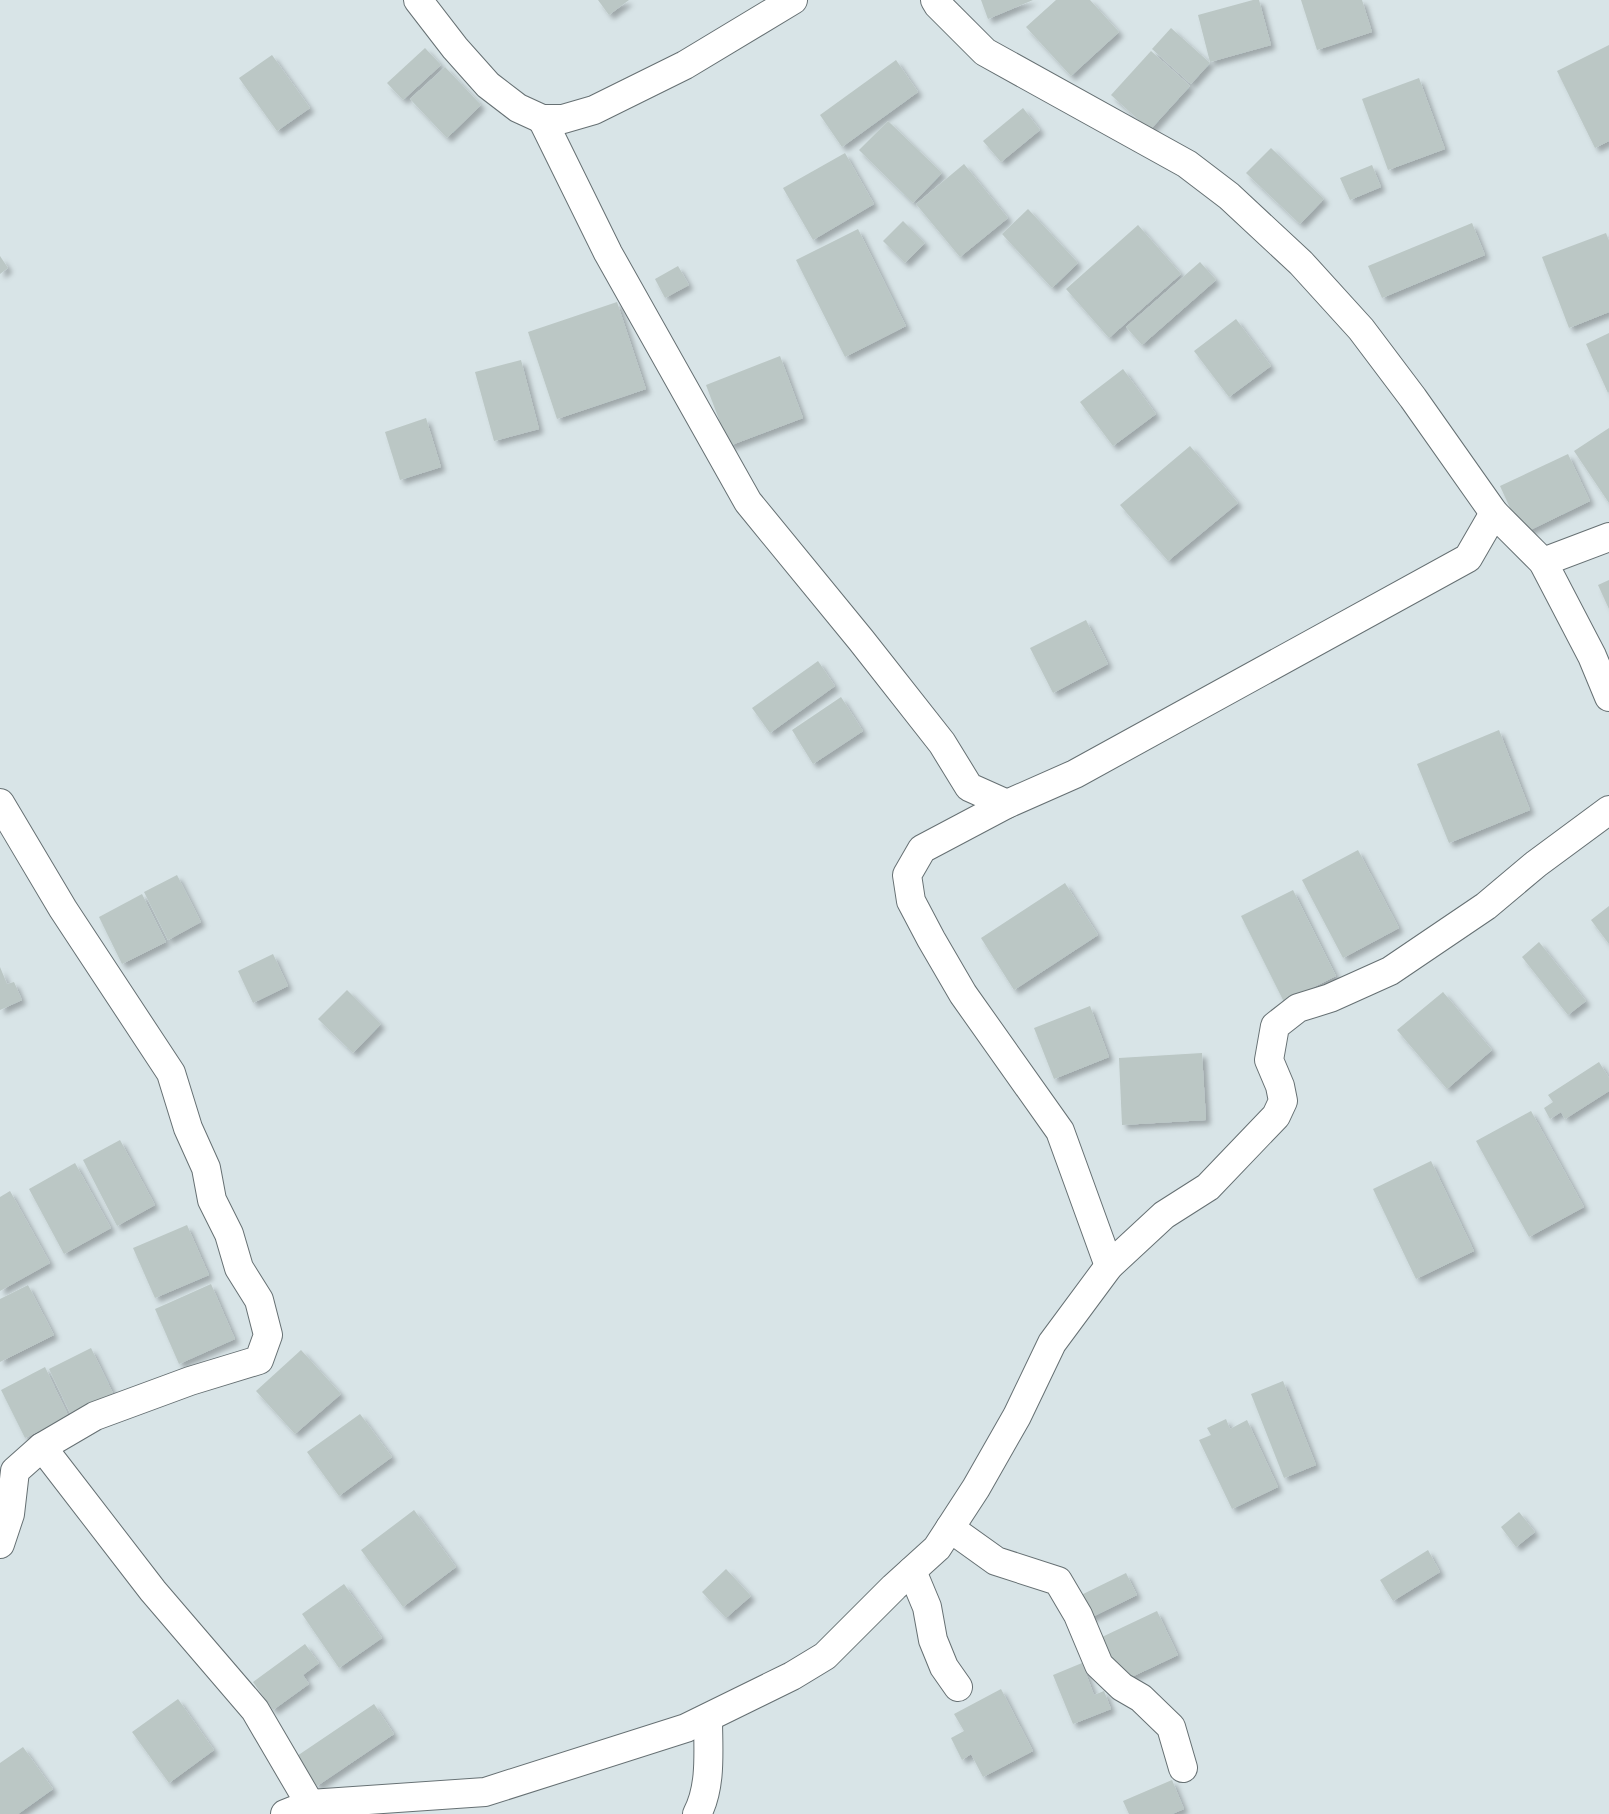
<svg xmlns="http://www.w3.org/2000/svg" width="1609" height="1814" viewBox="0 0 1609 1814" font-family="Rubik,sans-serif">
<defs>
<filter id="shadow"><feDropShadow dx="4.5" dy="4.5" stdDeviation="2.5" flood-color="#0004"/></filter>
</defs>
<rect width="100%" height="100%" fill="#d8e4e7"/>
<g fill="#bbc7c5" filter="url(#shadow)">
<polygon points="598,0 629,0 609,15"/>
<polygon points="981,0 1033,0 988,19"/>
<polygon points="1056,0 1090,0 1119,32 1071,76 1026,27"/>
<polygon points="1253,0 1259,0 1271,45 1210,62 1198,15"/>
<polygon points="1301,0 1362,0 1372,32 1317,50"/>
<polygon points="1171,28 1210,63 1191,84 1152,49"/>
<polygon points="1609,45 1609,141 1595,148 1557,71"/>
<polygon points="425,48 441,65 403,100 387,83"/>
<polygon points="1151,51 1190,86 1150,130 1111,95"/>
<polygon points="272,55 310,108 277,131 239,78"/>
<polygon points="896,60 918,92 842,147 820,115"/>
<polygon points="445,67 481,105 447,138 410,99"/>
<polygon points="1419,78 1445,149 1388,170 1362,99"/>
<polygon points="1023,108 1040,130 1001,162 983,141"/>
<polygon points="888,121 942,173 913,203 859,150"/>
<polygon points="1271,148 1324,199 1300,224 1246,173"/>
<polygon points="845,153 874,204 813,240 783,188"/>
<polygon points="964,164 1008,218 960,257 916,204"/>
<polygon points="1372,165 1381,187 1350,200 1340,178"/>
<polygon points="1028,209 1078,263 1052,288 1002,234"/>
<polygon points="903,221 925,243 905,263 883,241"/>
<polygon points="1472,223 1485,255 1382,298 1368,266"/>
<polygon points="1138,225 1181,274 1109,338 1066,289"/>
<polygon points="858,229 906,326 845,357 796,260"/>
<polygon points="1606,233 1609,241 1609,312 1569,328 1542,257"/>
<polygon points="0,256 8,268 0,274"/>
<polygon points="1200,262 1216,280 1142,345 1126,327"/>
<polygon points="678,266 689,285 665,298 655,279"/>
<polygon points="617,302 646,389 557,419 528,332"/>
<polygon points="1236,319 1271,366 1229,397 1194,351"/>
<polygon points="1609,333 1609,392 1608,393 1586,344"/>
<polygon points="780,356 803,418 729,446 706,385"/>
<polygon points="521,360 539,429 494,441 475,372"/>
<polygon points="1123,369 1156,414 1113,446 1080,402"/>
<polygon points="426,418 441,467 400,480 385,432"/>
<polygon points="1609,428 1609,503 1574,451"/>
<polygon points="1190,446 1238,503 1168,561 1120,505"/>
<polygon points="1568,454 1590,501 1522,534 1500,486"/>
<polygon points="1609,580 1609,609 1598,585"/>
<polygon points="1086,620 1108,664 1053,693 1030,648"/>
<polygon points="818,661 835,686 770,733 752,708"/>
<polygon points="841,697 863,731 813,764 792,730"/>
<polygon points="1499,730 1530,810 1449,843 1417,764"/>
<polygon points="1358,850 1399,928 1343,958 1302,880"/>
<polygon points="177,875 201,922 168,940 144,892"/>
<polygon points="1065,883 1098,935 1014,990 981,938"/>
<polygon points="1293,890 1336,976 1284,1002 1241,916"/>
<polygon points="142,894 166,942 122,964 99,917"/>
<polygon points="1609,906 1609,944 1591,920"/>
<polygon points="1539,942 1586,1001 1568,1015 1522,957"/>
<polygon points="273,954 288,986 253,1003 238,971"/>
<polygon points="0,967 7,984 14,982 22,1000 0,1010"/>
<polygon points="347,990 381,1024 353,1053 318,1019"/>
<polygon points="1443,992 1492,1050 1447,1089 1397,1030"/>
<polygon points="1090,1006 1109,1057 1054,1079 1034,1028"/>
<polygon points="1202,1053 1206,1120 1122,1125 1119,1058"/>
<polygon points="1599,1062 1609,1078 1609,1091 1565,1119 1561,1112 1550,1119 1544,1108 1553,1102 1548,1095"/>
<polygon points="1531,1111 1584,1207 1529,1237 1476,1141"/>
<polygon points="120,1140 155,1205 117,1226 83,1160"/>
<polygon points="1431,1161 1474,1251 1416,1279 1373,1189"/>
<polygon points="75,1163 111,1228 64,1254 29,1189"/>
<polygon points="10,1191 50,1263 0,1291 0,1197"/>
<polygon points="187,1225 209,1275 155,1298 133,1248"/>
<polygon points="211,1284 235,1339 179,1364 155,1309"/>
<polygon points="28,1285 54,1335 0,1362 0,1299"/>
<polygon points="91,1348 113,1393 71,1415 49,1369"/>
<polygon points="301,1350 341,1394 295,1434 256,1391"/>
<polygon points="45,1367 69,1417 25,1438 1,1390"/>
<polygon points="1283,1381 1316,1465 1284,1478 1251,1394"/>
<polygon points="360,1414 392,1457 339,1496 307,1452"/>
<polygon points="1226,1419 1230,1429 1247,1420 1278,1487 1232,1509 1199,1440 1211,1435 1207,1428"/>
<polygon points="414,1510 456,1567 403,1607 361,1550"/>
<polygon points="1519,1512 1535,1532 1516,1547 1501,1527"/>
<polygon points="1428,1550 1440,1572 1393,1601 1380,1580"/>
<polygon points="726,1569 751,1596 726,1618 702,1592"/>
<polygon points="1126,1573 1137,1595 1086,1620 1075,1598"/>
<polygon points="344,1584 382,1638 339,1668 302,1614"/>
<polygon points="1157,1611 1178,1655 1123,1681 1102,1637"/>
<polygon points="305,1644 319,1663 303,1675 309,1684 273,1710 253,1682"/>
<polygon points="1082,1663 1094,1695 1104,1691 1111,1709 1073,1724 1053,1675"/>
<polygon points="1001,1689 1033,1751 983,1777 971,1754 962,1760 951,1738 964,1731 954,1714"/>
<polygon points="178,1699 214,1750 169,1783 132,1732"/>
<polygon points="374,1704 394,1734 317,1786 297,1756"/>
<polygon points="23,1747 53,1789 18,1814 0,1814 0,1763"/>
<polygon points="1172,1780 1184,1809 1172,1814 1129,1814 1123,1801"/>
</g>
<g fill="none" stroke-linecap="round" stroke-linejoin="round">
<g stroke="#667073" stroke-width="30">
<g id="street">
<polyline points="418,0 455,48 488,85 518,108 542,119 563,119 594,110 685,65 793,0"/>
<polyline points="935,0 938,5 985,52 1187,164 1229,196 1301,263 1361,329 1413,398 1494,513 1543,562 1592,656 1609,697"/>
<polyline points="542,119 608,253 748,502 861,640 942,743 969,787 1007,804"/>
<polyline points="1543,562 1609,537"/>
<polyline points="0,803 63,909 171,1073 188,1128 206,1168 212,1200 229,1234 239,1268 259,1300 268,1335 259,1360 190,1381 95,1416 42,1447 15,1471 10,1514 0,1544"/>
<polyline points="1109,1266 1060,1131 963,994 931,939 911,901 907,875 922,849 1007,804 1075,774 1468,558 1494,513"/>
<polyline points="42,1447 153,1591 255,1710 310,1804"/>
<polyline points="950,1528 996,1561 1058,1581 1078,1615 1099,1665 1122,1687 1141,1698 1171,1727 1183,1768"/>
<polyline points="912,1571 927,1607 933,1640 944,1667 958,1687"/>
<polyline points="285,1814 310,1804 485,1792 686,1728 792,1676 825,1656 894,1587 937,1548 976,1488 1017,1416 1052,1343 1109,1266 1164,1215 1208,1187 1276,1116 1283,1101 1280,1086 1269,1060 1275,1026 1298,1008 1330,998 1390,971 1486,906 1536,864 1609,810"/>
<path d="M697,1814C712,1786 708,1749 708,1718"/>
</g>
</g>
<use href="#street" stroke="#fff" stroke-width="28"/>
</g>
</svg>
